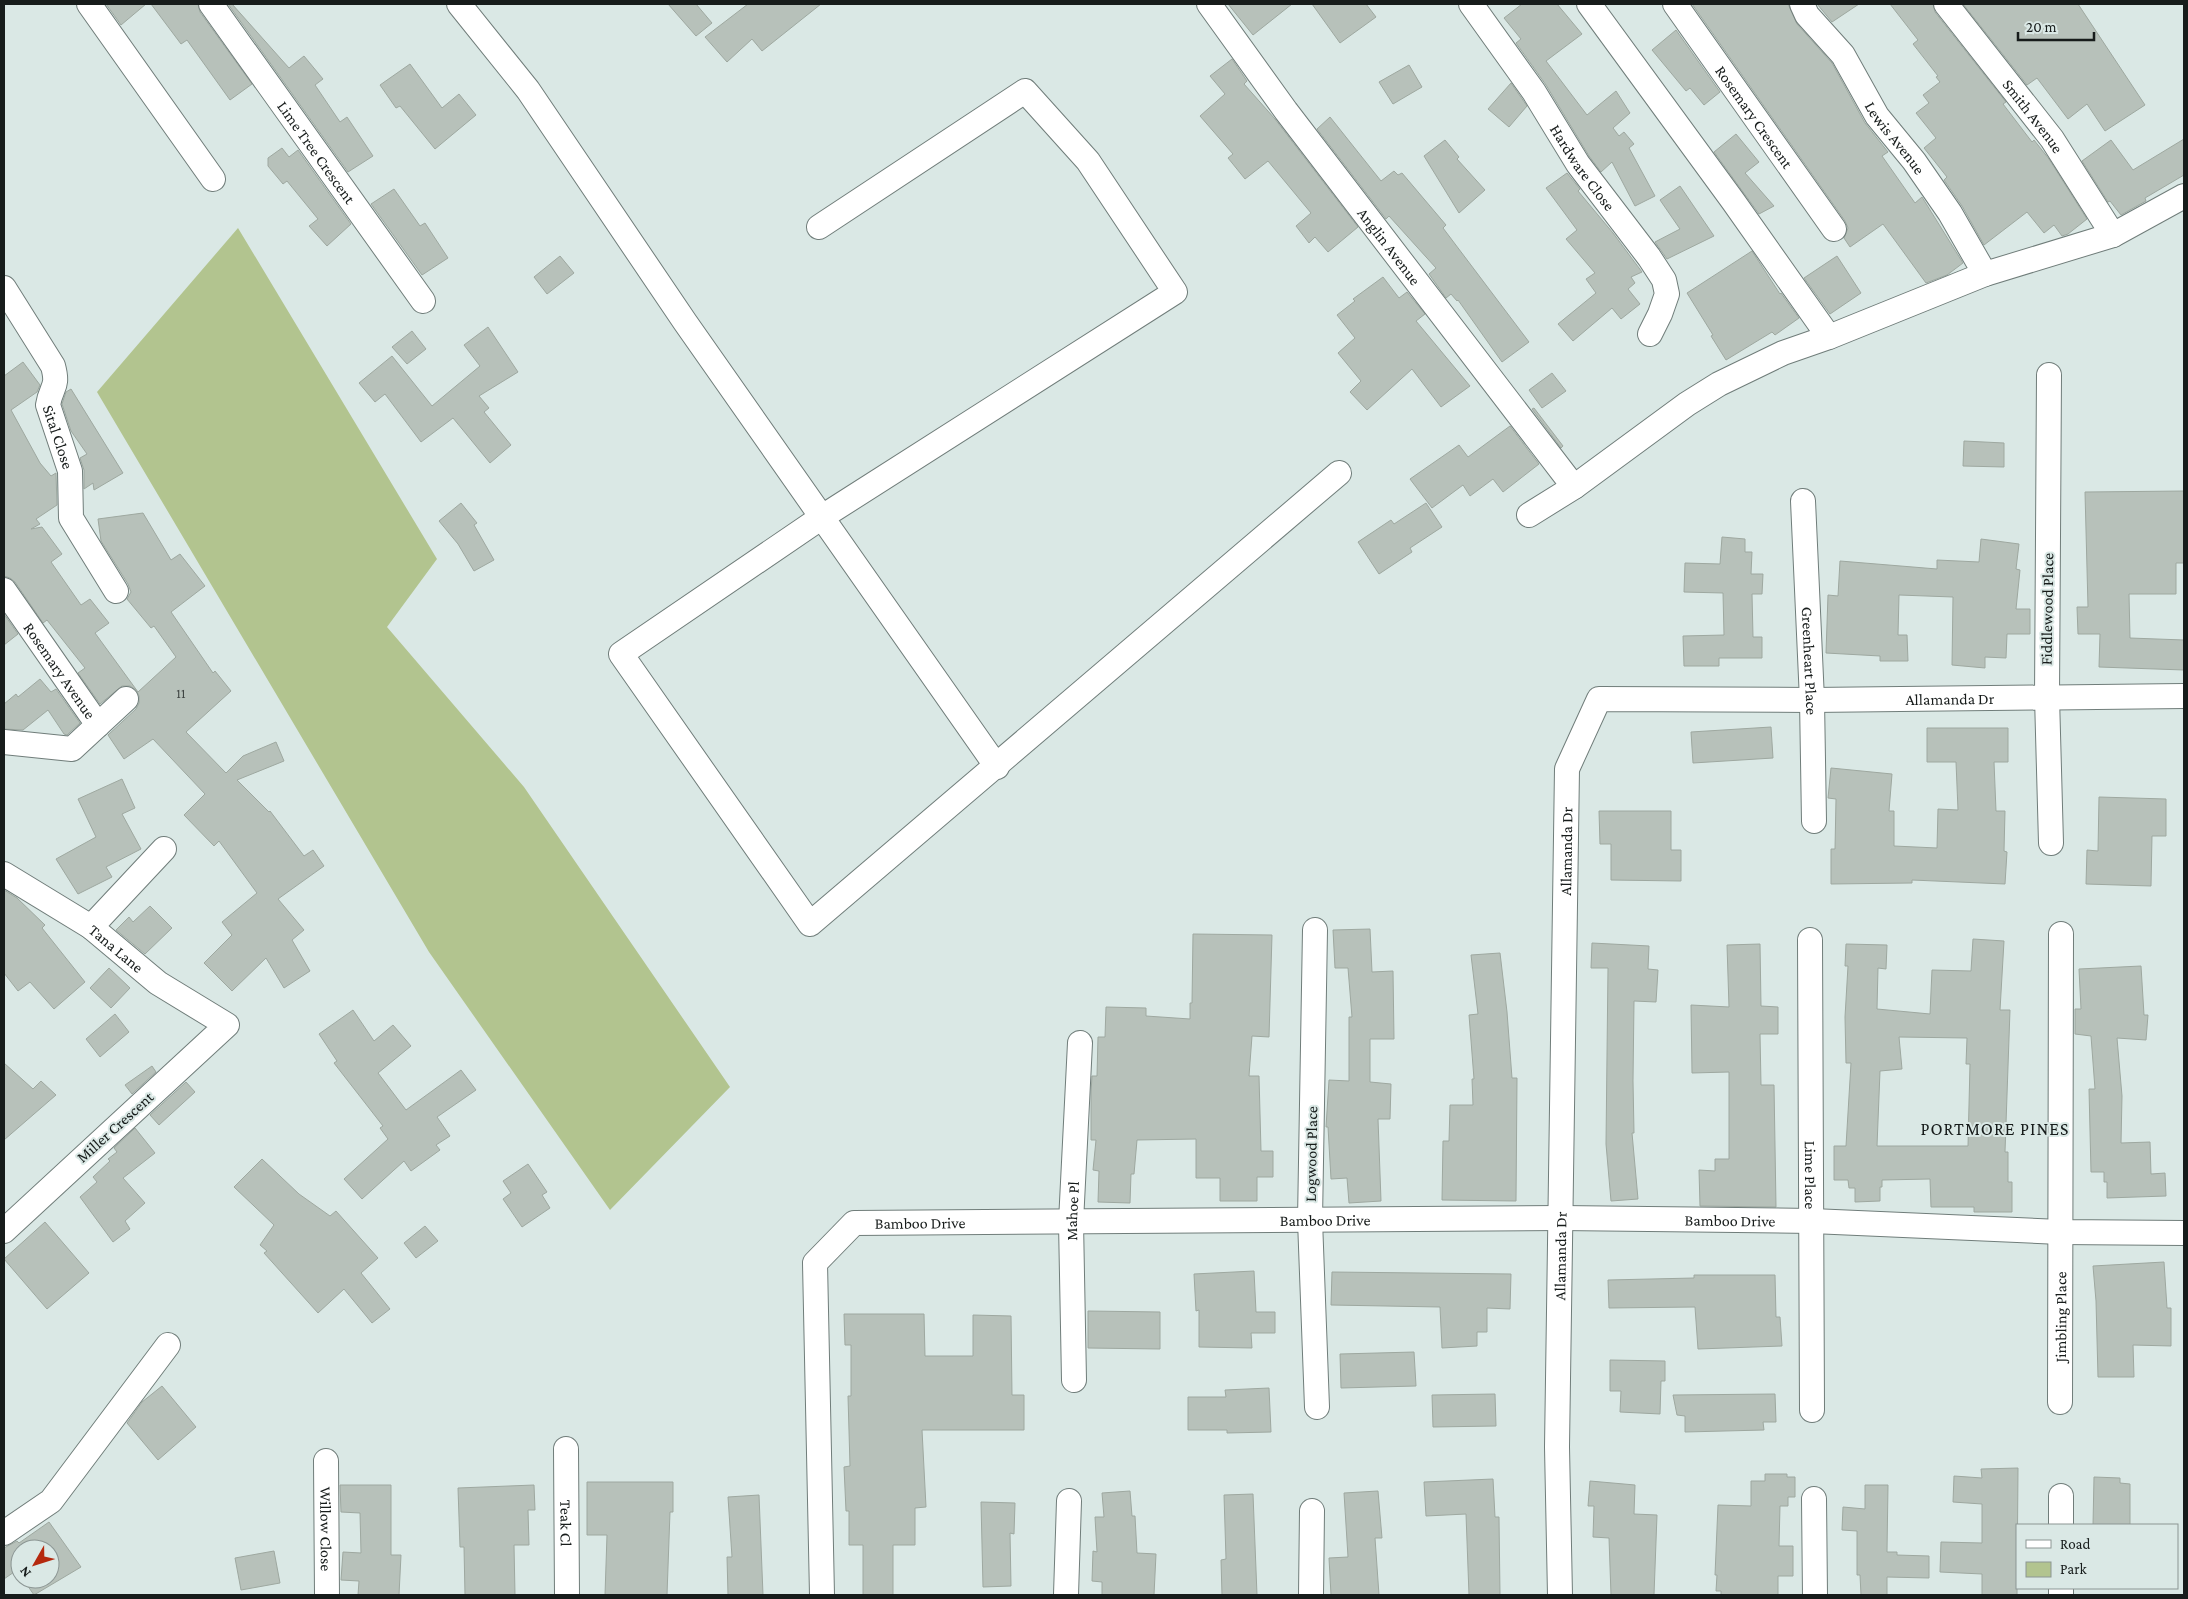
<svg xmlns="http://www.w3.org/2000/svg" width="2188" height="1599" viewBox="0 0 2188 1599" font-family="'Crimson Pro',serif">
<rect width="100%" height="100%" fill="#dae8e5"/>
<polygon fill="#b2c48f" points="238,228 437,559 387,627 524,787 730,1087 610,1210 429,952 97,392"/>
<g fill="#b7c1ba" stroke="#9ea8a0" fill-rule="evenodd">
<polygon points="106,4 146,4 121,25"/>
<polygon points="151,4 198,4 200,12 252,84 230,100 187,40 181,44"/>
<polygon points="228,4 232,4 289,68 304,56 323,79 315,85 340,122 347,117 373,156 348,172"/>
<polygon points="668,4 696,4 712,23 696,36"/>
<polygon points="748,4 821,4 762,51 752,39 727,62 705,37"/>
<polygon points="1228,4 1292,4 1253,35"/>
<polygon points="1312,4 1366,4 1376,17 1340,43"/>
<polygon points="1522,4 1557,4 1582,34 1546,61 1587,115 1616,91 1630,113 1613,128 1619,136 1624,132 1634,144 1629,148 1655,196 1635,206 1612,162 1601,172 1589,156 1546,85 1516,43 1521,39 1504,18"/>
<polygon points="1692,4 1788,4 1797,24 1832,63 1865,123 1888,152 1882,156 1915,203 1922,197 1963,263 1947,275 1926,283 1883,224 1850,247 1844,238 1848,228 1845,221"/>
<polygon points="1817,4 1859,4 1832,22"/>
<polygon points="1890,4 1933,4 1935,12 2006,102 2003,104 2032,142 2034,140 2049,159 2087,219 2068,234 2062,236 2054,225 2044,233 2027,212 1984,245 1962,206 1944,180 1947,177 1924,148 1936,138 1916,113 1929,103 1923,95 1940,82 1936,77 1938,76 1913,44 1918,40"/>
<polygon points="1963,4 2078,4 2145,105 2105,131 2087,104 2068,119 2037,78 2027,85"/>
<polygon points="1676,30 1720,92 1704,105 1690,88 1686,91 1652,50"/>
<polygon points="1232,59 1247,81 1244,84 1275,119 1358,227 1328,252 1315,237 1309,243 1296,226 1311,213 1268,161 1245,179 1228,158 1233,154 1200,116 1225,94 1210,76"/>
<polygon points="410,64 442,108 459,94 476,115 435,149 400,106 396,108 380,85"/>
<polygon points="1409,65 1422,87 1393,104 1379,82"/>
<polygon points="1511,83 1527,106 1509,127 1488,109"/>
<polygon points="1330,117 1381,181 1394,171 1398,175 1402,173 1446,225 1443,228 1529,342 1502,362 1458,300 1457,301 1451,294 1446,298 1429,274 1436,268 1389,216 1386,219 1317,129"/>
<polygon points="1736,134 1759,162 1745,173 1774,206 1759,214 1714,152"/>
<polygon points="2184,139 2184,175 2145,198 2146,201 2121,215 2110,201 2108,202 2082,161 2111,140 2133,170"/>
<polygon points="1445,140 1459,157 1457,159 1485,190 1459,213 1424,156"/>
<polygon points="282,148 289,157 298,150 351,224 327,246 309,226 318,219 287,181 283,184 268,166 268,158"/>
<polygon points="1567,173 1580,189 1578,191 1613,233 1642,272 1631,277 1635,283 1628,289 1640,304 1621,319 1612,308 1573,341 1558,324 1596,293 1586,279 1595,273 1566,239 1577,230 1546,188"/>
<polygon points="1680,186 1714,236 1667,259 1655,242 1680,229 1660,200"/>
<polygon points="394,189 420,226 425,223 448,258 422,275 371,204"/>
<polygon points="1752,251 1780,294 1781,293 1799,318 1775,335 1772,332 1726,360 1711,336 1713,335 1687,293"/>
<polygon points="560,256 574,273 547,294 534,277"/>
<polygon points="1837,256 1861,293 1830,314 1804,278"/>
<polygon points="1383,277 1399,298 1407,292 1425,314 1416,321 1470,386 1441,407 1412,369 1367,410 1350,392 1361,381 1338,353 1355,338 1337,315 1355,301 1353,299"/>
<polygon points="488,327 518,372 479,396 489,408 484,412 511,445 490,463 453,418 421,442 385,394 375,402 359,383 392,356 432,406 480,366 464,345"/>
<polygon points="412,331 426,349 407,364 392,347"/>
<polygon points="23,362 40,385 37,392 11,410 40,463 51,476 56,473 57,505 36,519 40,524 31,529 42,527 62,554 51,562 81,605 90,599 109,623 95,633 138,692 176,657 154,626 151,628 127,599 131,592 128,584 101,541 98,519 143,513 171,560 180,554 205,586 171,612 213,673 215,671 231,691 186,732 226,773 243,756 276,742 284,761 237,780 269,812 270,811 304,856 313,850 324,866 278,899 304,930 292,940 310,971 284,988 266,958 232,991 204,963 232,935 222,922 257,893 219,841 214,846 184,815 205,794 153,739 124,759 108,735 136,709 139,703 139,696 136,690 130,686 122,686 100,704 78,673 85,668 47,620 43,623 15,582 10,578 4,576 4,376"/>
<polygon points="1552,373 1566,391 1542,408 1529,390"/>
<polygon points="71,389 123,473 94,490 93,483 84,489 84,470 80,458 87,454 71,431 62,404 66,392"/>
<polygon points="1534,408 1563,446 1561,448 1532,409"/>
<polygon points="1510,426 1539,464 1503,492 1493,479 1470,496 1463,485 1432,508 1410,479 1459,445 1468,457"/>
<polygon points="1964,441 2004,443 2004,467 1963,466"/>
<polygon points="2184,491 2184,563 2176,563 2176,594 2129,594 2130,638 2184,640 2184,670 2099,667 2100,634 2078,634 2077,607 2088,607 2085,492"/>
<polygon points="461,503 477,523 474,525 494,560 474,571 458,544 439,521"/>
<polygon points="1426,503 1442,527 1410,548 1412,552 1379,574 1358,542 1391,520 1394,524"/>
<polygon points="1722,537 1745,539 1745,552 1752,552 1751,574 1763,574 1762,594 1752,594 1753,637 1762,637 1762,658 1719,658 1719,666 1684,666 1683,636 1724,635 1723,593 1684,592 1685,563 1720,564"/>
<polygon points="1981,539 2019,544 2016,569 2020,570 2016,609 2030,609 2030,634 2007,634 2006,658 1985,657 1985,668 1952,665 1953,597 1899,595 1898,635 1907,635 1908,661 1880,661 1880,656 1826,653 1828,595 1838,596 1840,561 1937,569 1937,560 1979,562"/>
<polygon points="4,614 18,634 4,645"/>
<polygon points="40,679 51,692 56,689 80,723 67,735 64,734 48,710 23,730 4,729 4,704 16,694 18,697"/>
<polygon points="1771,727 1773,758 1693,763 1691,732"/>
<polygon points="1927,728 2008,728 2008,762 1994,762 1996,811 2005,811 2004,851 2007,852 2005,884 1912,880 1912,883 1831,884 1831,849 1835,849 1836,799 1828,798 1831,768 1892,774 1889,811 1894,811 1894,846 1937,848 1938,809 1958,810 1956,762 1927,762"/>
<polygon points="122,779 135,808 122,814 141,849 106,867 112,877 78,894 56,859 96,837 78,799"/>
<polygon points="2099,797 2166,799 2166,836 2152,836 2151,886 2086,884 2087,850 2098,851"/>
<polygon points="1599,811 1671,811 1671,850 1681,850 1681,881 1611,880 1611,844 1600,844"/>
<polygon points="4,890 17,898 45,925 42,928 85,982 54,1009 30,982 18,991 4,973"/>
<polygon points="150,906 172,928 145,954 116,930 129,917 133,922"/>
<polygon points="1370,929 1372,972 1393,971 1394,1039 1370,1039 1370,1082 1391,1084 1390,1119 1378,1119 1381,1201 1349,1203 1347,1178 1331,1179 1328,1127 1326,1127 1329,1080 1349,1081 1349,1017 1352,1017 1348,968 1335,968 1333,930"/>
<polygon points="1193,934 1272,935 1269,1037 1252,1036 1249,1076 1259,1076 1261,1151 1273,1151 1273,1177 1257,1177 1257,1201 1220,1201 1220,1178 1196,1178 1196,1139 1137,1140 1134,1174 1131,1174 1130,1203 1098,1202 1099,1171 1093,1170 1096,1140 1091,1140 1091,1093 1092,1076 1097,1076 1098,1037 1105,1037 1106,1007 1146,1008 1146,1016 1190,1019 1190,1003 1192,1003"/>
<path d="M1973,939L2004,941L2000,1010H2010L2005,1152H2008V1182H2012V1212H1974V1207H1931L1930,1179L1882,1180V1187H1880V1201L1855,1202V1188H1849L1848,1180H1834V1146H1846L1851,1063H1846L1845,1017L1848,966H1845L1846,944L1887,945L1886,969L1878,968L1877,1009L1930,1014L1932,970L1971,971ZM1899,1037L1967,1038L1966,1064H1970L1968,1146H1877L1880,1071L1902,1069Z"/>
<polygon points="1592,943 1649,946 1648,969 1658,970 1656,1002 1634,1001 1633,1081 1634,1133 1632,1133 1638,1199 1611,1201 1606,1144 1608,968 1591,968"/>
<polygon points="1760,944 1761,1006 1778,1007 1778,1034 1760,1034 1761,1085 1774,1085 1776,1207 1700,1206 1699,1170 1715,1171 1715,1159 1729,1159 1729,1072 1692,1073 1691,1005 1729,1007 1727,945"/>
<polygon points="1500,953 1507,1012 1512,1078 1517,1078 1516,1201 1442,1200 1443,1141 1449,1141 1450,1105 1473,1105 1472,1079 1474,1079 1469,1015 1478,1014 1471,955"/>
<polygon points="2141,966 2144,1015 2148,1015 2146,1040 2117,1038 2122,1096 2121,1143 2150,1142 2151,1174 2165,1173 2166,1196 2107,1198 2107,1182 2104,1182 2104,1172 2091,1172 2089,1089 2095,1089 2091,1036 2075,1034 2075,1009 2081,1009 2079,969"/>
<polygon points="109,968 130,988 111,1008 90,988"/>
<polygon points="353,1010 374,1041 393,1025 411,1046 378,1073 406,1110 461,1070 476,1090 437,1117 450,1136 436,1145 440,1150 411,1171 404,1161 362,1199 344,1179 388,1139 380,1128 383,1126 334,1063 337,1061 319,1034"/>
<polygon points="115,1014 129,1032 100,1057 86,1039"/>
<polygon points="4,1063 33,1089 41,1081 56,1095 4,1140"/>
<polygon points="152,1066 156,1072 132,1094 125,1085"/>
<polygon points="186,1082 195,1092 159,1125 150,1115"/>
<polygon points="135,1128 155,1153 123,1178 145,1203 125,1221 130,1229 113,1242 80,1197 97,1182 93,1177 110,1161 108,1159 117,1152 114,1148"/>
<polygon points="262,1159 299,1194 330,1216 336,1211 378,1258 361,1273 390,1309 372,1323 344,1289 318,1313 264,1253 267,1251 260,1245 274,1225 234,1187"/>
<polygon points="528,1164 547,1192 542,1195 550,1208 522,1227 503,1199 511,1193 503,1181"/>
<polygon points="45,1222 89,1273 47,1309 4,1259"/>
<polygon points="425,1226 438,1241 416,1258 404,1243"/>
<polygon points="2164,1262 2167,1308 2171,1308 2171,1346 2133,1345 2134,1377 2098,1377 2096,1301 2093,1266"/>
<polygon points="1254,1271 1256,1312 1275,1312 1275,1333 1251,1333 1252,1348 1199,1347 1199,1310 1196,1311 1194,1274"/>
<polygon points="1332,1272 1511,1274 1510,1309 1487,1308 1487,1332 1477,1332 1477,1346 1442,1348 1440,1307 1331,1305"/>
<polygon points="1694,1275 1775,1275 1776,1317 1780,1317 1782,1346 1698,1349 1695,1307 1609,1308 1608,1280 1694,1278"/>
<polygon points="1088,1311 1160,1312 1160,1349 1088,1348"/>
<polygon points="844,1314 924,1314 925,1356 973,1356 973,1315 1011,1316 1012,1395 1024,1395 1024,1430 922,1430 926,1507 915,1508 915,1545 893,1545 893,1595 863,1595 863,1545 849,1545 849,1511 846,1511 844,1467 850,1466 848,1396 851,1396 851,1345 845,1345"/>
<polygon points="1414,1352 1416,1386 1341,1388 1340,1354"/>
<polygon points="1610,1360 1665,1361 1665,1381 1661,1381 1660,1414 1620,1412 1621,1391 1610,1391"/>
<polygon points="162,1386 196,1427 158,1460 127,1423 142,1402"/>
<polygon points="1269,1388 1271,1432 1227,1433 1227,1430 1188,1430 1188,1397 1226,1397 1225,1390"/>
<polygon points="1495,1394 1496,1426 1433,1427 1432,1395"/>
<polygon points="1775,1394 1776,1422 1763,1422 1764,1430 1685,1432 1685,1416 1677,1415 1673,1395"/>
<polygon points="2018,1468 2017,1595 1982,1595 1982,1574 1940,1572 1941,1542 1982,1543 1982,1504 1953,1502 1954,1476 1982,1478 1981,1469"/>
<polygon points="1765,1474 1787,1474 1787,1477 1795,1477 1795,1497 1788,1497 1788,1506 1780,1506 1779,1546 1793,1546 1793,1576 1778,1576 1778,1595 1721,1595 1721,1591 1716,1591 1717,1575 1715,1575 1718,1505 1751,1506 1751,1481 1765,1481"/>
<polygon points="2094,1477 2120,1478 2120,1483 2130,1484 2130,1525 2093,1525"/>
<polygon points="1493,1479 1495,1517 1499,1517 1500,1595 1469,1595 1466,1514 1426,1516 1424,1482"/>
<polygon points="1590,1481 1635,1485 1634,1514 1657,1515 1654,1595 1611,1595 1609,1538 1593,1537 1594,1506 1588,1506"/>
<polygon points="587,1482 673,1482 673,1512 670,1512 667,1595 605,1595 607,1535 587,1535"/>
<polygon points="340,1485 391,1485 391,1555 401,1555 399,1595 358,1595 359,1581 341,1580 343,1552 361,1553 360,1513 341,1512"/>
<polygon points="534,1485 535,1510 528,1510 529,1545 514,1545 515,1595 465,1595 464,1547 460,1547 458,1488"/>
<polygon points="1865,1485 1888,1485 1887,1552 1897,1552 1897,1555 1929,1556 1929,1578 1887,1577 1887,1595 1861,1595 1860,1575 1857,1575 1857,1531 1842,1530 1843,1507 1865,1509"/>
<polygon points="1130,1491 1132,1516 1135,1516 1137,1553 1156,1554 1154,1595 1102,1595 1102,1582 1092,1581 1093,1551 1097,1552 1095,1517 1104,1517 1102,1493"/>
<polygon points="1378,1491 1382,1538 1375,1538 1379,1595 1331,1595 1329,1558 1348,1557 1344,1493"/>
<polygon points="1253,1494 1257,1595 1222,1595 1221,1560 1226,1559 1224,1495"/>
<polygon points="759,1495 763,1595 728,1595 727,1557 732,1557 728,1497"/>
<polygon points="981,1502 1015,1503 1014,1534 1010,1533 1011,1586 983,1587"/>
<polygon points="49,1522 81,1567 34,1595 23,1579 50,1579 50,1549 20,1549 20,1575 17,1570 4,1579 4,1548 17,1541 19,1543"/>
<polygon points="274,1551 280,1583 241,1590 235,1558"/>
</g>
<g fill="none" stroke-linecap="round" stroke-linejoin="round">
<g stroke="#707d7a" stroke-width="26">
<g id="street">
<polyline points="89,4 213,179"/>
<path id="s1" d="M211,4L423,301"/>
<polyline points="459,4 528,90 685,322 997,767"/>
<path id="s2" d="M1209,4L1286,111L1574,487"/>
<path id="s3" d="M1471,4L1534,92L1578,164L1649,257L1664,280L1667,294L1660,314L1650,334"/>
<polyline points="1589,4 1733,201 1829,337"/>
<path id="s4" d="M1675,4L1834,229"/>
<path id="s5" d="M1802,4L1807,15L1843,55L1877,116L1914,161L1950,213L1985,274"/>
<path id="s6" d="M1946,4L2052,139L2113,235"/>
<polyline points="819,227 1025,91 1088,161 1175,292 822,517 621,654 810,924 1339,473"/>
<path id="s7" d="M4,288L53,366C59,388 51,386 48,405L70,471L71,518L116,591"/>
<polyline points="2049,375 2047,697 2051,843"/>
<path id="s8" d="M1803,501L1812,700L1814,821"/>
<polyline points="1529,515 1574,487 1687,404 1719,384 1783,353 1829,337 1985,274 2113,235 2184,196"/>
<path id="s9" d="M4,590L98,725"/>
<polyline points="4,742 72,749 126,699"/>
<path id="s10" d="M4,874L91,927L158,983L227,1025L4,1231"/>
<polyline points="91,927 164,849"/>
<polyline points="1315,930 1310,1220 1317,1407"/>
<path id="s11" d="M1810,940L1812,1410"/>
<path id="s12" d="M1074,1380L1071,1222L1080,1043"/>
<path id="s13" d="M2060,1402L2061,934"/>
<path id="s14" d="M566,1449L567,1595"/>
<path id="s15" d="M326,1461L327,1595"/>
<polyline points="1814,1499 1815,1595"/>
<polyline points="2061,1525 2061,1496"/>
<polyline points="4,1533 51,1501 168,1345"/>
<path id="s16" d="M822,1595L815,1263L854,1223L1561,1218L1812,1221L2060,1232L2184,1233"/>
<polyline points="1066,1595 1069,1501"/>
<polyline points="1311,1595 1312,1511"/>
<path id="s17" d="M1560,1595L1557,1447L1567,769L1599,699L1812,700L2184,696"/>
<polyline points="2061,1595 2061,1588"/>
</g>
</g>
<use href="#street" stroke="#fff" stroke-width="24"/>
</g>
<g text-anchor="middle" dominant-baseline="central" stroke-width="4" stroke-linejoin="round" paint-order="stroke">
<g font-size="14" fill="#3f4543">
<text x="181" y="693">11</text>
</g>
<g font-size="16" fill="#171c1b" stroke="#dae8e5">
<text stroke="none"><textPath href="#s6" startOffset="142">Smith Avenue</textPath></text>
<text stroke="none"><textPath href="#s4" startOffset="138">Rosemary Crescent</textPath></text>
<text stroke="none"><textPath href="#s5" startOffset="164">Lewis Avenue</textPath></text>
<text stroke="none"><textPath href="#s1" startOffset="182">Lime Tree Crescent</textPath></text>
<text stroke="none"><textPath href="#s3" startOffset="198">Hardware Close</textPath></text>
<text stroke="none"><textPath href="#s2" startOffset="302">Anglin Avenue</textPath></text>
<text stroke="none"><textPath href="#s7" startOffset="166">Sital Close</textPath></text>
<text transform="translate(2047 609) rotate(-89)">Fiddlewood Place</text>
<text stroke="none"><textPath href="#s8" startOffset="160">Greenheart Place</textPath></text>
<text stroke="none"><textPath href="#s9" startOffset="98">Rosemary Avenue</textPath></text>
<text stroke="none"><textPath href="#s17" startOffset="1254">Allamanda Dr</textPath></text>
<text stroke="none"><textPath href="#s17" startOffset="744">Allamanda Dr</textPath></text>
<text stroke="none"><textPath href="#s10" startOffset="135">Tana Lane</textPath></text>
<text transform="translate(115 1127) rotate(-42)">Miller Crescent</text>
<text transform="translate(1311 1154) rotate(-89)">Logwood Place</text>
<text stroke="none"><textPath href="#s11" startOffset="235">Lime Place</textPath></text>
<text stroke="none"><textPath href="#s12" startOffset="169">Mahoe Pl</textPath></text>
<text stroke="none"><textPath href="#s16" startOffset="859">Bamboo Drive</textPath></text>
<text stroke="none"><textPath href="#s16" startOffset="1264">Bamboo Drive</textPath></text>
<text stroke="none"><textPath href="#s16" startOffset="454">Bamboo Drive</textPath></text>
<text stroke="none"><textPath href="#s17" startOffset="339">Allamanda Dr</textPath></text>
<text stroke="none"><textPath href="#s13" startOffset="85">Jimbling Place</textPath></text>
<text stroke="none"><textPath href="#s14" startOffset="74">Teak Cl</textPath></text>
<text stroke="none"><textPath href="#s15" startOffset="68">Willow Close</textPath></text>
</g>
<g font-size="18" letter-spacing="1" fill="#171c1b" stroke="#dae8e5">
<text x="1995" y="1129">PORTMORE PINES</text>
</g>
</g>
<rect width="2188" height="1599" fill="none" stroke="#171c1b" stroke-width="10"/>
<rect x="2016" y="1524" width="162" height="65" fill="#dae8e5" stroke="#8c9694"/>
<rect x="2026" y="1540" width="25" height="8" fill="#ffffff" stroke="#8c9694"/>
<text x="2060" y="1549" font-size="15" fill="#171c1b">Road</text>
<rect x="2026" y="1562" width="25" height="15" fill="#b2c48f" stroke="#8c9694"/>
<text x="2060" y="1574" font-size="15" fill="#171c1b">Park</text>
<g transform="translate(35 1564) rotate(231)"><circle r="24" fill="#dae8e5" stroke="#8c9694"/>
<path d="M0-4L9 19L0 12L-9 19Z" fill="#b5290e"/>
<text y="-8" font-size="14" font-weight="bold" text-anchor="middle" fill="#171c1b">N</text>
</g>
<path d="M2018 32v8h76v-8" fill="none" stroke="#171c1b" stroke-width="2.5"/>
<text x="2026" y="32" font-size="15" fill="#171c1b" stroke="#dae8e5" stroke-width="4" paint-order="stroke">20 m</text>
</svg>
